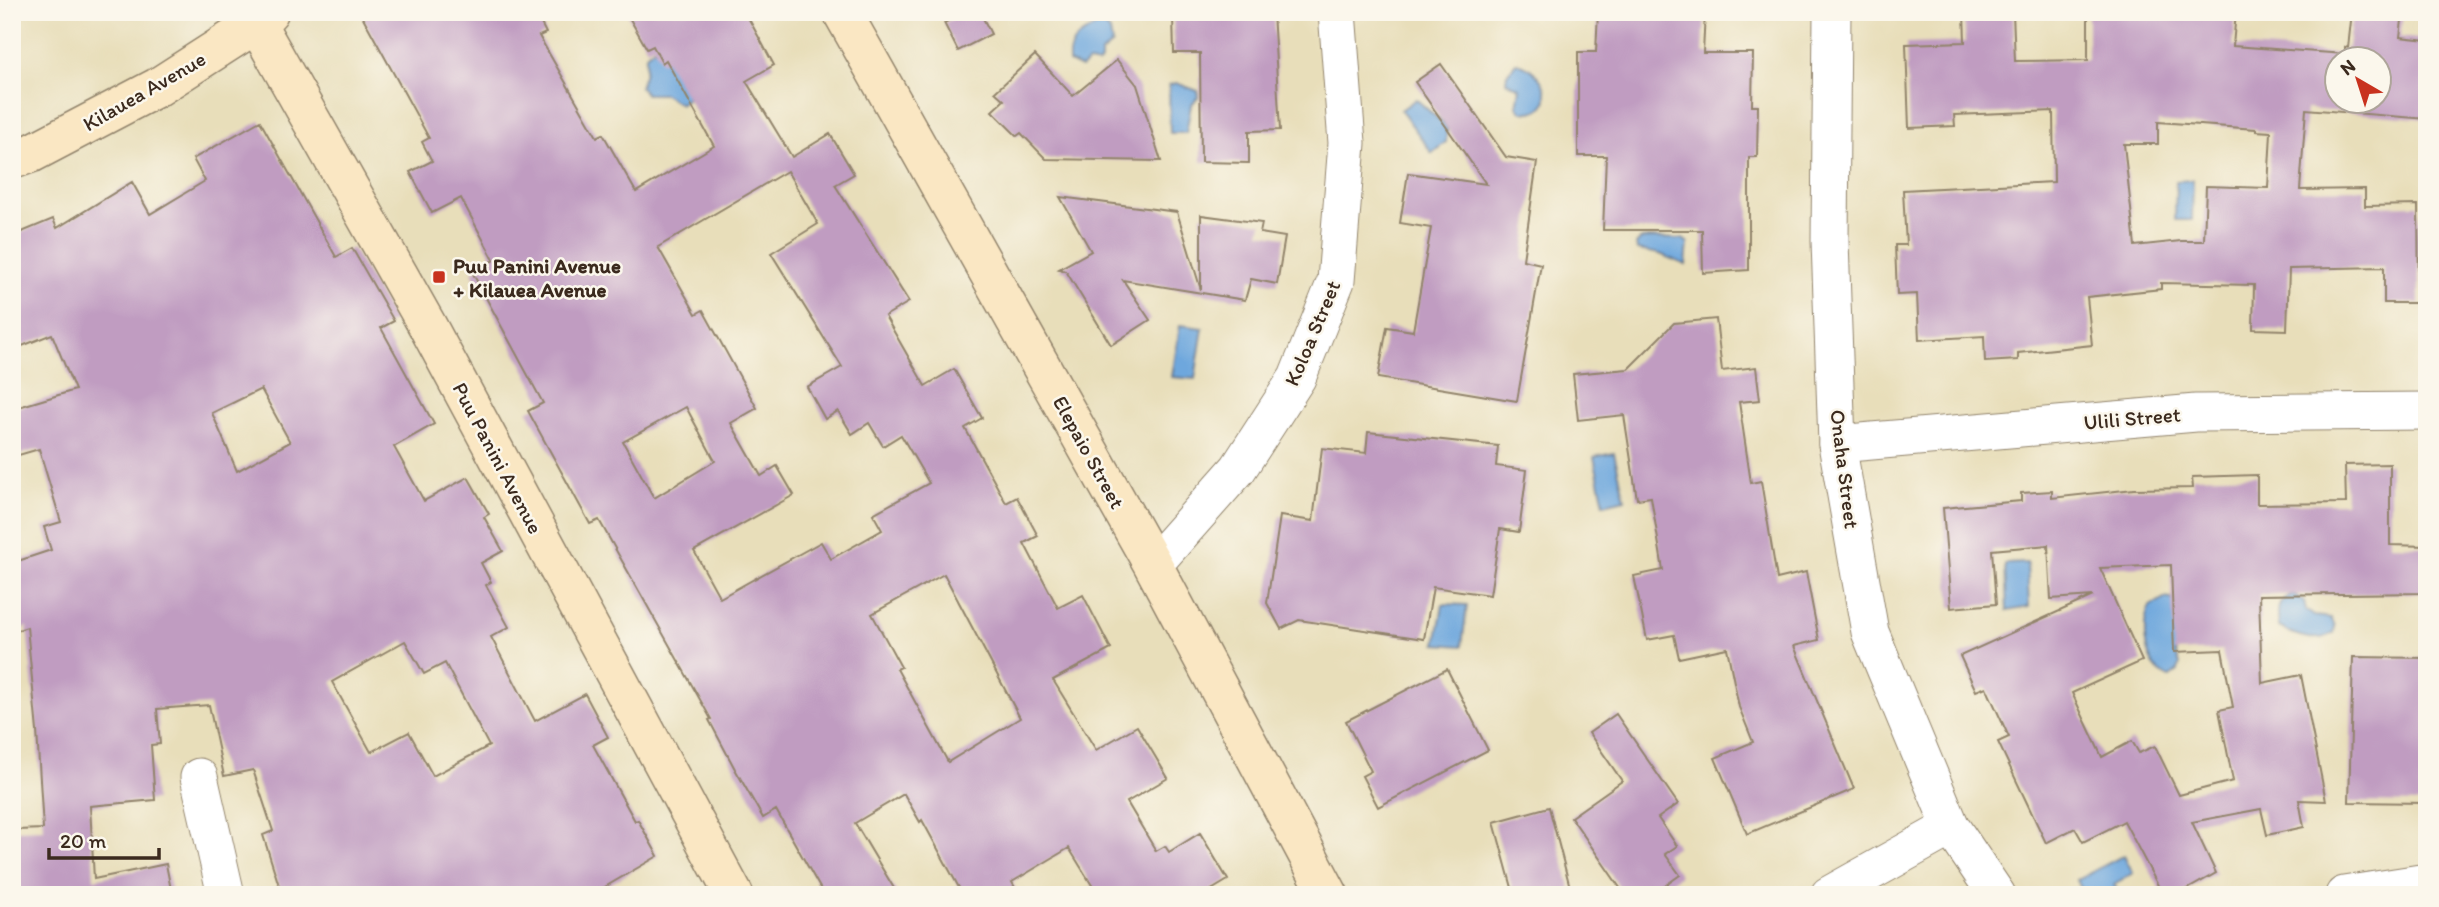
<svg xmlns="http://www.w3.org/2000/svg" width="2439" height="907" viewBox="0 0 2439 907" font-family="Itim,sans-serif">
<rect width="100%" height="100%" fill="#fbf7ec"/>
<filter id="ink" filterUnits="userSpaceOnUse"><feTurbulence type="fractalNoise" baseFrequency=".0143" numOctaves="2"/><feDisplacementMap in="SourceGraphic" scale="14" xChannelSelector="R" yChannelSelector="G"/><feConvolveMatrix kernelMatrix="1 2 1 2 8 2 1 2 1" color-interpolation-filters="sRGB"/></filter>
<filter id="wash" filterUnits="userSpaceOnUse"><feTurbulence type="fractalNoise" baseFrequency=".00686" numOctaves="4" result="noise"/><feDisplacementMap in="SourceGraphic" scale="28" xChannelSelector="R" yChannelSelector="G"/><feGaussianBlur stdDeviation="1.57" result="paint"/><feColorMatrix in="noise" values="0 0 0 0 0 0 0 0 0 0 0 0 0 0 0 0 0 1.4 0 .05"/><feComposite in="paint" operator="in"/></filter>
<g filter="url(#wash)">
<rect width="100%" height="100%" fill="#e8deba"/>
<g fill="#6ea7dd" stroke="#54687e" stroke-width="2">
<path d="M1097,26H1105L1110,31L1112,44L1101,53V61L1098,64L1088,62L1081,68L1069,62C1067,42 1081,34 1097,26Z"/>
<polygon points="654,48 666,53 686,90 687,98 680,104 664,94 646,94 640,87 645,72 646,55"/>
<path d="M1516,63C1544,67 1564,115 1522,112L1517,106L1520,88L1506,82L1507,74Z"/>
<polygon points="1176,83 1198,91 1198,97 1191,105 1186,133 1170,133 1169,85"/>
<polygon points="1416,99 1447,127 1446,142 1432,153 1401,110"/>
<polygon points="2193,180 2192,220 2175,220 2176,181"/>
<polygon points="1649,238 1683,239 1688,243 1686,265 1660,254 1637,250 1636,244 1641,239"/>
<polygon points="1180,325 1203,328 1195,379 1172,377"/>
<polygon points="1614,453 1625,499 1604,504 1594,457"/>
<polygon points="2027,563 2029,607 2007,611 2005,564"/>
<path d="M2293,594L2304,601L2306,610L2314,616L2331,618L2335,626L2334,633C2316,644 2296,636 2279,627C2277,611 2276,600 2293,594Z"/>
<path d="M2164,598L2171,599L2177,603L2175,652L2180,664L2178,671L2170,677C2145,672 2139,626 2150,607Z"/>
<polygon points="1443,604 1467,605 1462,646 1436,644"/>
<polygon points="2124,855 2133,873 2114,884 2119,892 2114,895 2084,895 2077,880"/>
</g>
<g id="blocks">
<g fill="#c09cc1" fill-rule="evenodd">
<path d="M360,12H535L546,33L539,36L597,137L603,134L636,192L714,146L666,60L662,63L653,46L647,49L626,12H745L774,65L746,81L792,157L830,134L854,174L835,185L909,302L885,316L925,386L954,369L982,418L965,428L1006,503L1017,497L1038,536L1024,543L1058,608L1083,595L1111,649L1053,680L1096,750L1137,726L1168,778L1127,802L1156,851L1165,846L1169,852L1200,833L1228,880L1203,895H1098L1069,848L1012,882L1019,895H963L922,820L920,822L904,794L855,823L898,895H824L776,810L763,818L735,769L709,720L711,719L599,520L590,524L528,411L543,403L472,272L494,260L461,198L432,213L410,172L432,161L422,142L429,138ZM787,171L818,224L771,253L842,367L807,387L825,419L838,411L852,434L869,423L883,446L901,435L929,483L873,514L882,530L831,559L821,542L720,598L694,551L794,495L777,466L761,476L731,423L757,408L703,310L696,314L658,247ZM686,407L715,461L654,498L623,442ZM944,574L1020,718L948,762L897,669L901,667L872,614Z"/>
<polygon points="965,12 980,12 991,34 958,51 944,23"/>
<polygon points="1227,12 1273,12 1280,130 1249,131 1249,163 1201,162 1200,53 1174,53 1173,16"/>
<polygon points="1598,12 1705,12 1703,53 1753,53 1752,106 1758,106 1757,157 1749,157 1749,270 1703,273 1702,230 1603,230 1606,156 1578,156 1578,52 1596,52"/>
<path d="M1964,12H2013L2015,61L2088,60V12H2236L2233,46L2345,54V47L2348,48L2352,12H2403L2400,37L2427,40V119L2306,109L2300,190L2365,189V206L2418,205L2419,303H2384V267L2289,269L2287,330L2253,329L2254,285L2161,283V289L2087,297L2092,345L2018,353V360L1985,362L1984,336L1919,340L1917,294L1897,295L1895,245H1906L1903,190L2054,182L2053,111L1954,115L1955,126L1909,128L1906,44L1965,42ZM2337,60H2379V102H2337ZM2158,122L2256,129V131L2271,132L2268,188L2206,186L2204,241H2181L2135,246L2124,144H2158Z"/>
<polygon points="1035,55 1073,96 1117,60 1137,85 1161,161 1046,159 1021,133 1017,136 992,111 1004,100 995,92"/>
<polygon points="1441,64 1506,157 1537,162 1523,260 1541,264 1517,401 1378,378 1387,327 1413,331 1431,228 1400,223 1408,173 1486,184 1415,82"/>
<path d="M260,121L336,257L352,248L394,321L381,328L434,424L394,447L424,501L468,477L489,514L484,517L503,551L481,563L491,582L486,585L509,627L491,637L535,721L585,694L608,737L593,745L635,821L638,820L658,856L591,895H282L263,835L273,831L253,770L224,776L209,705L157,709L160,744L151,745L155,800L90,806L94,879L166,864L172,895H20L17,830L43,829L37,731L27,627L12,632V563L51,550L44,527L61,522L39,449L12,457V409L75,390L52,334L12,350V264L21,260L12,236L53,219L57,228L132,182L150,214L205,181L193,159ZM261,389L290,442L237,471L212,413ZM405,641L424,674L445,663L489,746L433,776L409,732L371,752L332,682Z"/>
<polygon points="1060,197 1177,212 1201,290 1201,215 1262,223 1260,233 1285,237 1277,284 1251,279 1245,300 1123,280 1150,320 1111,345 1066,271 1059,269 1091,251"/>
<polygon points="1716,319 1722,371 1756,367 1760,400 1739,402 1751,483 1761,481 1777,579 1806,572 1819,640 1794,646 1854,789 1747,834 1715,758 1753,742 1739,707 1727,648 1679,658 1674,635 1647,640 1634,576 1663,570 1651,497 1637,499 1624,415 1578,420 1573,374 1628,369 1674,323"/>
<polygon points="1368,432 1498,446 1496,466 1527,470 1519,532 1500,529 1490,595 1433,587 1424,639 1299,620 1281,629 1267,603 1280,516 1313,521 1322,448 1366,453"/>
<path d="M2390,464V545L2427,546V593L2259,595L2262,683L2301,675L2326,801L2299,800L2304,827L2267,835L2261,809L2192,822L2216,873L2177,895H2163L2124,821L2083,842L2075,828L2046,843L1998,742L2009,737L1986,687L1976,691L1960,656L2093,596L2051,599L2048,545L1992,550L1996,604L1951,608L1943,508L2021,501V493L2052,491V498L2134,489L2193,488L2192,477L2257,475V504L2346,503L2345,465ZM2171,565L2174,652L2222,650L2233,707L2219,710L2233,781L2179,795L2155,746L2139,753L2132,741L2102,757L2072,693L2142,661L2100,568Z"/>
<polygon points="2353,657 2427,658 2427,803 2349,802"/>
<polygon points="1447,669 1488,750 1378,807 1362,776 1371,771 1346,721"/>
<polygon points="1616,714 1678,804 1658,818 1677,846 1665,854 1680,875 1652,895 1625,895 1571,817 1622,781 1589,733"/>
<polygon points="1549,807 1572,895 1514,895 1494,822"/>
</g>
</g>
</g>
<g filter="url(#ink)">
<use href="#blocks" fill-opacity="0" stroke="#92846c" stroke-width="2"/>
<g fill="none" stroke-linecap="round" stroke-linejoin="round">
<g stroke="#92846c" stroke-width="39">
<g id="street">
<polyline points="1832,12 1830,241 1837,444 1870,632 1951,827 1997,895"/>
<polyline points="1837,444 2196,413 2427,411"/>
<polyline points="1153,565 1238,469 1297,378 1336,281 1347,143 1337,12"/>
<polyline points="199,777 226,895"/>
<polyline points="1829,895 1951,827"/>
<polyline points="2344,895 2427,882"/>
</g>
</g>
<g stroke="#92846c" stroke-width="41">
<g id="secondary">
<polyline points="250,12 427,325 734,895"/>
<polyline points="842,12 1153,565 1329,895"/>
<polyline points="12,160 32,153 158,87 256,24 269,12"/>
</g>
</g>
<use href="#street" stroke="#fff" stroke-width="37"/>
<use href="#secondary" stroke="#fae7c3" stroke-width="38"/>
</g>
</g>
<rect fill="#c8321e" stroke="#fbf7ec" stroke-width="2.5" x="432" y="270" width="14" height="14" rx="3.5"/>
<g text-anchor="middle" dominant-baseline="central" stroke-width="5" stroke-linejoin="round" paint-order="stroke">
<g font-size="21" fill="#3b2a1e" stroke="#fbf7ec">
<text transform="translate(144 91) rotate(-30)">Kilauea Avenue</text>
<text transform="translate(1312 333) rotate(-67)">Koloa Street</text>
<text transform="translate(2132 418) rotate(-5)">Ulili Street</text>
<text transform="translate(1089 452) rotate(61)">Elepaio Street</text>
<text transform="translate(498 458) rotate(62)">Puu Panini Avenue</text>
<text transform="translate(1845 469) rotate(83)">Onaha Street</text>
</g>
<g font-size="21" font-weight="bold" fill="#3b2a1e" stroke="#fbf7ec" text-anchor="start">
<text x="453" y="265">Puu Panini Avenue<tspan x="453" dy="24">+ Kilauea Avenue</tspan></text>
</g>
</g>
<rect width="2439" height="907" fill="none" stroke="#fbf7ec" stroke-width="42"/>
<g transform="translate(2358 80) rotate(321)"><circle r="33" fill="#fbf7ec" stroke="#aea59a" stroke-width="2"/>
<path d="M0-5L12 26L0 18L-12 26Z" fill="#c8321e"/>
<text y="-10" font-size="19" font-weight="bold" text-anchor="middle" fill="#3b2a1e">N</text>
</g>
<path d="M49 848v10h110v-10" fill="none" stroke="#3b2a1e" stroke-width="3.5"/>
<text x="60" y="848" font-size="21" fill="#3b2a1e" stroke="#fbf7ec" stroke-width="5" paint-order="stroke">20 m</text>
</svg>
